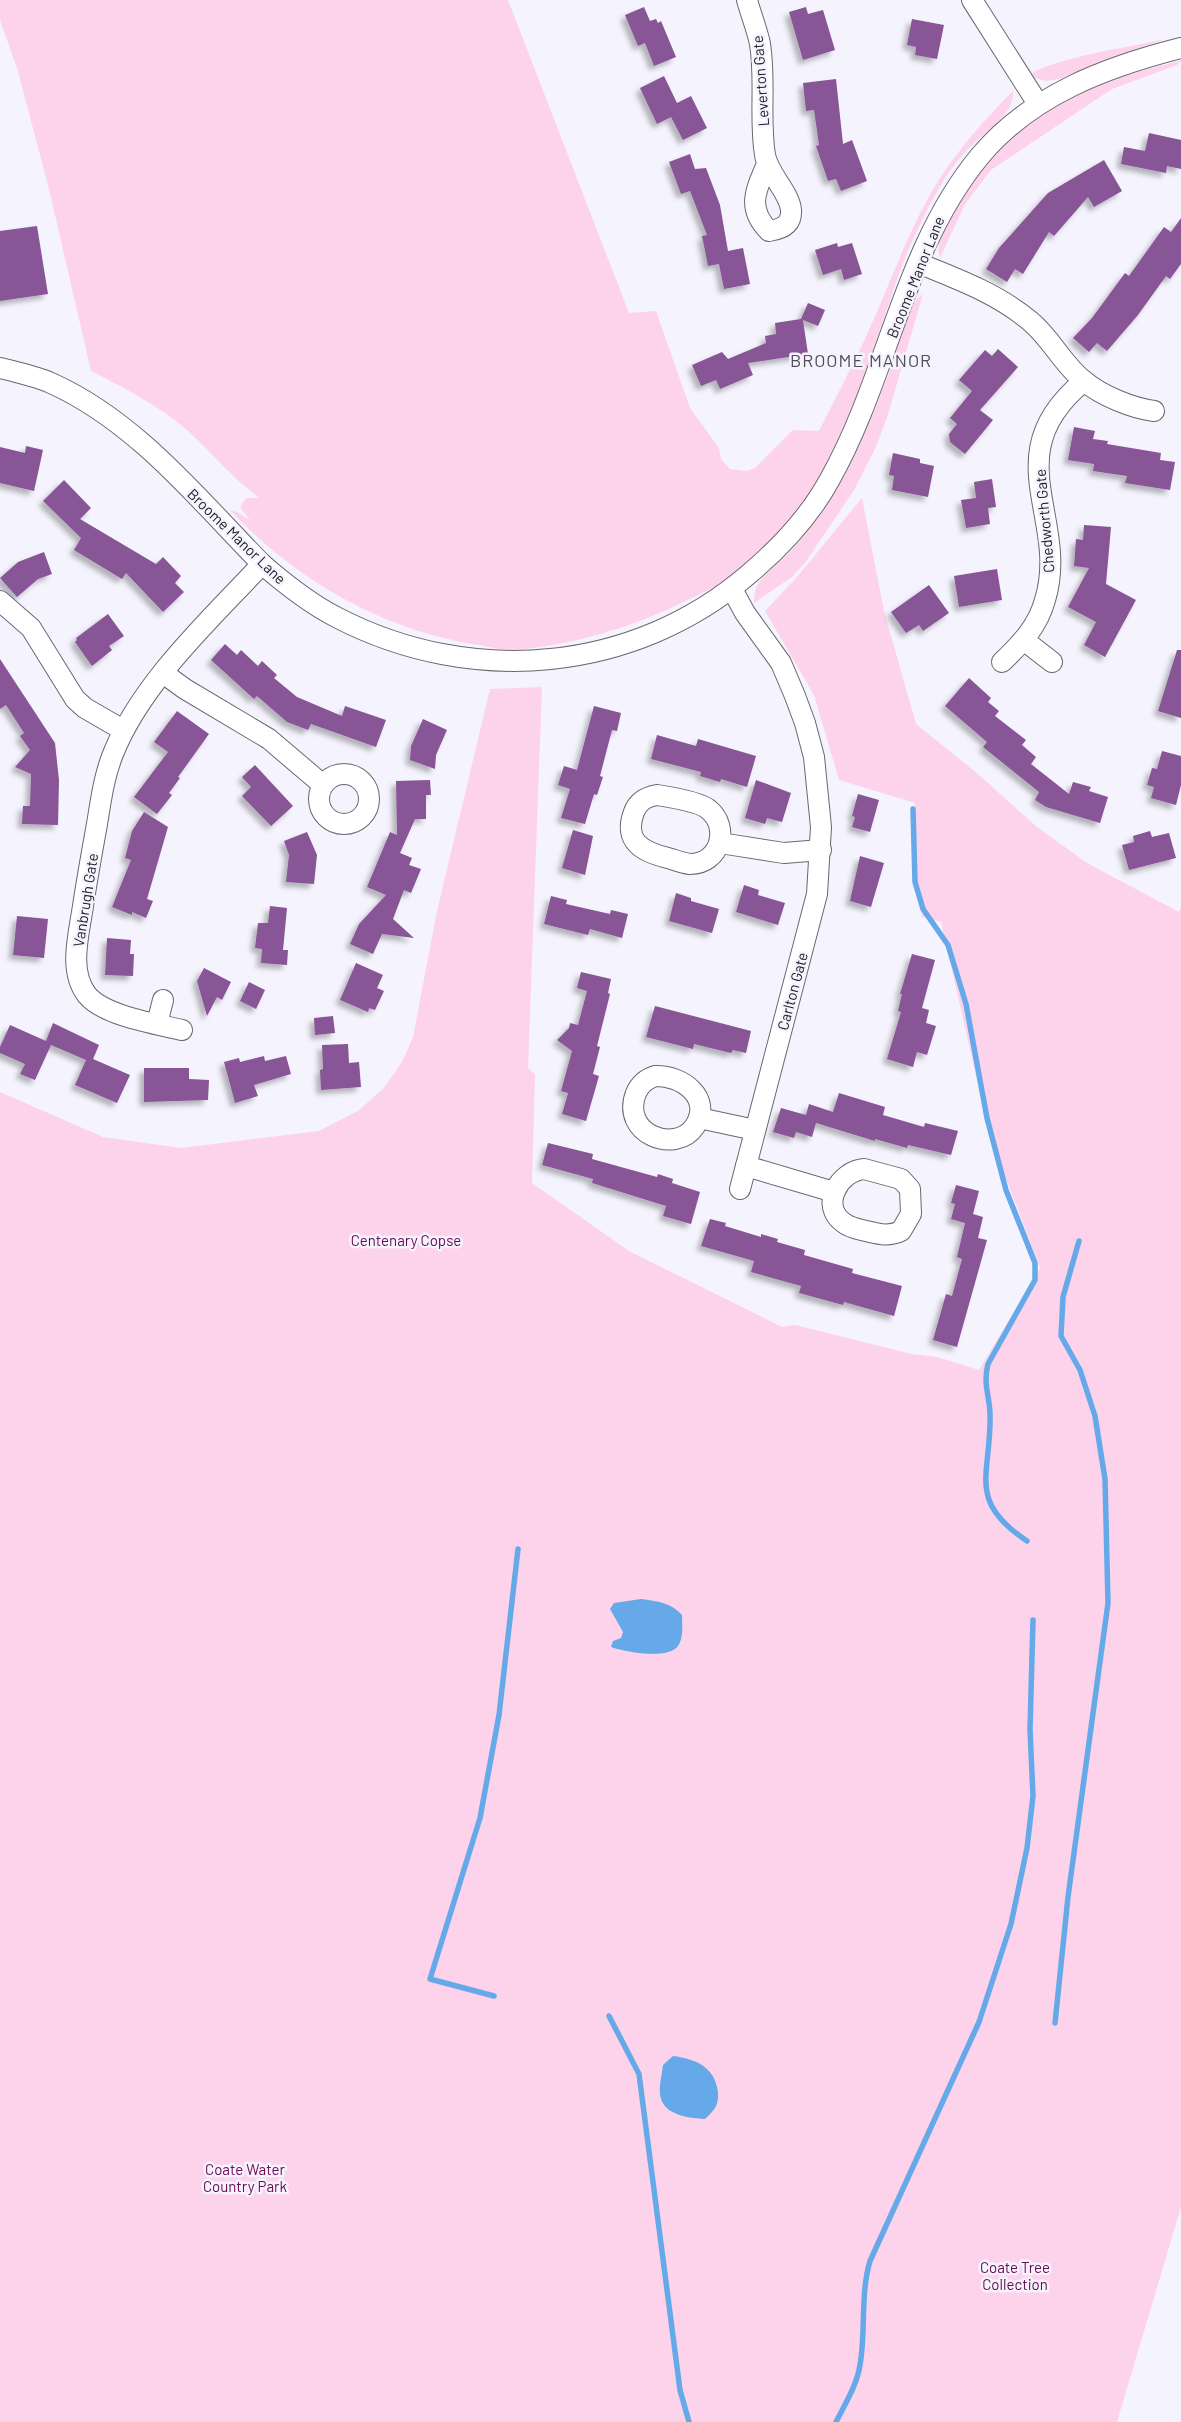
<svg xmlns="http://www.w3.org/2000/svg" width="1181" height="2422" viewBox="0 0 1181 2422" font-family="Barlow,sans-serif">
<defs>
<filter id="shadow"><feDropShadow dx="-4.5" dy="4.5" stdDeviation="2.5" flood-color="#0004"/></filter>
</defs>
<rect width="100%" height="100%" fill="#f5f3fd"/>
<g fill="#fdd3ec">
<path d="M0,0H508L629,313L656,311L690,408L719,448L721,459L730,469L747,471L755,468L793,430L819,431C833,402 849,373 863,343C885,297 901,249 925,204C947,162 980,124 1013,91C1015,114 985,132 970,147C943,174 927,210 911,244C900,267 893,293 884,318C863,378 843,441 808,495C788,526 758,560 726,580C712,589 696,596 681,603C634,627 565,647 512,650C501,650 489,647 479,645C384,631 294,579 230,510L237,512L250,520L240,507L246,498H260C233,480 213,453 189,432C163,408 123,387 91,371L49,189L17,68L0,20Z"/>
<path d="M1165,39L1059,79L1046,81L1032,77L1033,72C1073,54 1122,49 1165,39Z"/>
<path d="M1181,61L1177,65L1112,89L991,170L965,204L940,258C934,238 949,218 959,202C976,176 995,152 1018,132C1062,93 1125,73 1181,61Z"/>
<path d="M923,294L887,418L875,449L854,490L805,563L792,577L754,603C754,596 755,587 760,581C770,569 784,559 795,546C815,524 833,498 847,471C864,439 877,404 890,370C898,346 902,309 923,294Z"/>
<polygon points="862,498 884,611 916,724 978,774 1037,827 1087,863 1179,912 1181,906 1181,2207 1117,2422 0,2422 0,1092 103,1137 181,1148 319,1131 358,1111 384,1088 402,1062 413,1037 437,911 490,689 542,687 528,1068 535,1074 532,1183 629,1251 782,1327 795,1325 912,1354 937,1357 979,1370 1040,1268 999,1160 979,1089 941,922 922,917 912,855 915,803 839,780 814,695 765,611 797,577"/>
</g>
<g fill="#66a9e9">
<path d="M641,1599C657,1601 672,1603 682,1615C682,1624 684,1638 678,1646C668,1660 625,1652 611,1647L613,1641L621,1638L623,1632L610,1609L614,1603Z"/>
<path d="M673,2056C696,2059 715,2067 718,2092C719,2105 714,2111 705,2119C688,2118 662,2115 660,2094C659,2085 662,2074 663,2065Z"/>
</g>
<g fill="none" stroke-linecap="round" stroke-linejoin="round">
<g stroke="#66a9e9" stroke-width="5.5">
<path d="M913,809L915,882L923,909L948,945L966,1004L987,1118L1006,1190L1035,1263V1280L988,1364C983,1383 989,1394 990,1413C992,1474 965,1500 1027,1541"/>
<polyline points="494,1996 430,1979 480,1818 499,1715 518,1549"/>
<polyline points="609,2016 639,2074 680,2390 689,2422"/>
<polyline points="1055,2023 1068,1897 1108,1603 1105,1479 1095,1416 1080,1370 1061,1336 1063,1297 1079,1241"/>
<path d="M836,2422C845,2404 857,2385 860,2365C866,2331 860,2295 870,2261L979,2022L1011,1924L1027,1848L1033,1796L1030,1729L1033,1620"/>
</g>
</g>
<g fill="#885496" filter="url(#shadow)">
<polygon points="644,7 650,21 656,19 658,23 661,21 676,57 654,66 645,43 638,46 625,15"/>
<polygon points="806,7 808,14 823,10 835,50 803,60 789,12"/>
<polygon points="912,19 944,25 937,59 915,55 916,47 907,45"/>
<polygon points="664,76 677,103 691,96 707,128 683,140 671,117 657,124 640,88"/>
<polygon points="836,79 843,144 852,140 867,181 841,191 836,179 828,181 816,146 819,145 814,110 806,111 803,83"/>
<polygon points="1149,133 1181,140 1181,169 1167,166 1166,173 1121,164 1124,147 1145,151"/>
<polygon points="690,154 695,169 706,168 720,205 728,251 743,248 750,284 724,289 719,264 708,266 702,236 707,235 690,191 681,194 669,162"/>
<polygon points="1104,160 1122,191 1094,207 1088,197 1054,236 1049,232 1023,274 1015,269 1007,282 986,269 999,248 1048,193"/>
<polygon points="1181,218 1181,264 1170,279 1166,276 1138,315 1107,351 1097,343 1089,352 1073,338 1092,318 1125,273 1129,276 1164,227 1171,232"/>
<polygon points="37,226 48,294 0,301 0,231"/>
<polygon points="837,243 838,247 852,243 862,274 844,280 841,269 823,275 815,250"/>
<polygon points="808,303 825,310 818,326 803,320 808,354 748,363 753,375 720,389 716,380 701,386 692,365 722,352 728,359 766,343 765,336 776,334 775,323 801,319"/>
<polygon points="998,349 1018,367 980,410 993,420 965,454 950,442 949,434 957,424 950,418 972,391 959,380 985,350 992,356"/>
<polygon points="1074,427 1095,431 1093,439 1108,441 1107,444 1161,453 1160,460 1175,462 1170,490 1125,483 1127,476 1093,471 1094,464 1068,460"/>
<polygon points="26,446 43,450 34,491 0,483 0,447 25,453"/>
<polygon points="893,453 920,459 920,463 934,466 928,497 892,490 894,476 889,475"/>
<polygon points="992,479 996,507 988,508 990,524 966,528 961,500 976,498 974,482"/>
<polygon points="64,480 91,508 80,519 156,564 163,557 181,576 175,583 184,592 163,612 126,573 122,579 74,550 81,538 43,501"/>
<polygon points="1084,525 1111,527 1106,584 1136,600 1105,657 1084,645 1096,622 1068,607 1089,568 1074,566 1076,539 1083,540"/>
<polygon points="44,552 52,574 38,579 17,597 0,578 18,562"/>
<polygon points="997,569 1002,600 959,607 954,576"/>
<polygon points="929,585 949,613 923,631 919,625 906,633 891,612"/>
<polygon points="108,614 124,636 109,646 112,650 92,666 75,642 77,640 76,638"/>
<polygon points="225,644 237,655 241,650 258,666 262,661 277,675 274,678 297,697 342,716 345,706 386,720 376,747 311,724 308,730 287,722 257,696 254,699 211,660"/>
<polygon points="1177,650 1181,650 1181,718 1158,711"/>
<polygon points="0,659 55,743 59,780 58,825 22,824 23,806 30,806 31,774 15,767 30,750 20,736 24,733 6,705 0,709"/>
<polygon points="969,678 991,698 988,702 999,711 995,716 1026,740 1022,745 1036,757 1031,764 1069,794 1073,782 1091,787 1089,791 1108,797 1100,823 1046,807 1035,800 1039,792 983,747 987,742 945,706"/>
<polygon points="594,706 621,713 617,731 612,730 600,776 603,777 597,795 594,794 585,824 561,818 570,789 558,785 564,766 577,770"/>
<polygon points="177,711 209,734 178,777 180,778 169,793 172,795 157,814 134,797 168,752 154,742"/>
<polygon points="423,719 447,730 436,755 435,769 410,760 411,746"/>
<polygon points="657,735 696,746 698,739 756,756 747,787 721,779 720,782 700,776 701,772 651,759"/>
<polygon points="1162,751 1181,756 1181,785 1176,805 1151,798 1154,787 1147,785 1152,768 1157,769"/>
<polygon points="255,765 293,806 271,826 242,796 251,787 242,777"/>
<polygon points="430,780 431,795 426,795 426,819 415,819 400,853 412,858 409,865 421,869 411,893 404,890 393,919 414,938 382,934 373,954 350,944 359,924 386,895 367,887 390,832 397,835 396,781"/>
<polygon points="756,780 791,793 782,822 767,818 765,824 745,818"/>
<polygon points="858,794 879,800 870,832 852,827 855,817 852,816"/>
<polygon points="144,812 168,827 147,899 153,901 146,918 132,912 132,915 112,907 131,860 125,858 132,831"/>
<polygon points="573,830 593,836 585,875 562,868"/>
<polygon points="1150,831 1152,837 1169,833 1176,858 1129,870 1122,845 1134,842 1133,836"/>
<polygon points="307,832 317,855 314,884 286,882 289,855 284,841"/>
<polygon points="860,856 884,863 871,907 850,901"/>
<polygon points="744,885 759,890 758,895 785,903 778,925 736,912"/>
<polygon points="676,893 691,898 691,901 719,909 712,933 669,921"/>
<polygon points="551,896 567,900 566,904 610,914 611,910 628,914 622,938 590,929 588,935 544,924"/>
<polygon points="270,906 287,908 283,950 288,950 287,965 261,963 262,949 255,948 258,923 268,923"/>
<polygon points="17,916 48,919 44,958 13,955"/>
<polygon points="107,938 131,940 130,954 134,954 133,976 105,975"/>
<polygon points="912,954 935,960 922,1008 929,1010 926,1023 936,1026 927,1055 917,1052 913,1067 887,1059 901,1012 898,1011 902,994 900,994"/>
<polygon points="356,963 383,975 377,988 384,991 375,1010 369,1008 368,1012 340,1000"/>
<polygon points="204,968 231,982 222,1000 217,997 207,1016 197,981"/>
<polygon points="581,972 611,979 608,993 610,994 597,1046 600,1047 593,1074 599,1076 586,1121 562,1114 568,1093 561,1091 572,1051 557,1040 569,1028 570,1023 578,1025 587,991 577,988"/>
<polygon points="249,982 265,990 256,1009 240,1001"/>
<polygon points="655,1006 751,1031 746,1053 733,1050 731,1053 694,1044 693,1049 646,1037"/>
<polygon points="333,1016 335,1033 315,1035 314,1018"/>
<polygon points="53,1023 99,1045 93,1059 130,1075 117,1103 75,1085 86,1060 51,1045 35,1080 20,1074 25,1064 0,1053 0,1047 10,1025 46,1041"/>
<polygon points="348,1044 349,1063 359,1062 361,1087 321,1090 320,1070 323,1069 322,1045"/>
<polygon points="264,1056 265,1061 286,1056 291,1074 254,1085 258,1096 235,1103 224,1062 239,1058 240,1062"/>
<polygon points="144,1068 189,1068 189,1079 209,1080 208,1100 144,1102"/>
<polygon points="839,1093 885,1107 883,1115 924,1127 925,1123 958,1131 951,1155 908,1145 907,1148 875,1139 875,1141 816,1123 812,1137 796,1132 794,1138 773,1132 781,1108 806,1115 809,1104 833,1112"/>
<polygon points="548,1143 593,1154 592,1159 657,1177 658,1174 673,1179 672,1183 700,1192 691,1224 663,1216 666,1206 592,1183 593,1179 542,1165"/>
<polygon points="956,1185 979,1191 973,1214 983,1217 978,1238 987,1240 957,1347 933,1340 946,1294 952,1296 962,1259 957,1257 965,1223 951,1219 955,1204 951,1203"/>
<polygon points="710,1219 726,1223 725,1226 761,1237 761,1234 778,1239 777,1242 805,1250 804,1255 853,1269 852,1273 902,1286 894,1316 844,1302 843,1305 799,1293 801,1286 751,1272 754,1261 701,1246"/>
</g>
<g fill="none" stroke-linecap="round" stroke-linejoin="round">
<g stroke="#696772" stroke-width="22">
<g id="minor">
<path d="M747,0C751,15 757,29 760,44C766,81 759,119 765,155C768,174 790,193 791,210C792,225 782,229 769,231C746,208 756,190 767,164"/>
<polyline points="972,0 1038,104"/>
<path d="M918,263C958,279 998,294 1030,321C1051,338 1063,365 1084,381C1102,396 1132,408 1154,411"/>
<path d="M0,368C17,372 35,376 51,383C136,421 198,499 262,564C285,584 310,604 338,618C472,687 634,673 749,574C781,547 810,516 830,479C888,376 903,249 980,156C1031,95 1106,67 1181,48"/>
<polyline points="732,589 745,613 781,663 795,696 805,723 814,757 821,827 817,894 740,1189"/>
<polyline points="0,601 31,628 75,699 85,708 123,730"/>
<polyline points="1025,641 1052,662"/>
<path d="M1002,662C1021,644 1038,626 1045,600C1070,518 994,455 1084,381"/>
<polyline points="163,673 185,689 269,739 323,785"/>
<circle cx="344" cy="799" r="25"/>
<path d="M657,795C670,797 699,802 708,809C731,827 720,864 690,864C683,863 675,860 668,858C642,852 623,841 634,812C638,801 646,797 657,795Z"/>
<polyline points="720,843 784,853 821,850"/>
<polyline points="157,1024 163,1000"/>
<path d="M182,1030C157,1024 104,1016 87,995C68,971 79,934 83,906C87,879 92,852 97,824C101,800 104,776 113,754C141,683 210,620 262,564"/>
<path d="M655,1076C682,1075 713,1098 695,1126C676,1155 620,1134 636,1093C640,1084 646,1079 655,1076Z"/>
<polyline points="699,1118 755,1130"/>
<polyline points="746,1166 834,1192"/>
<path d="M864,1169L901,1179L910,1189L911,1214L901,1231C888,1237 879,1234 866,1231C859,1229 850,1228 844,1223C819,1206 839,1171 864,1169Z"/>
</g>
</g>
<use href="#minor" stroke="#fff" stroke-width="20"/>
</g>
<g text-anchor="middle" dominant-baseline="central" stroke-width="5" stroke-linejoin="round" paint-order="stroke">
<g font-size="15" fill="#222126" stroke="#f5f3fd">
<text transform="translate(760 81) rotate(-94)">Leverton Gate</text>
<text transform="translate(915 277) rotate(-68)">Broome Manor Lane</text>
<text transform="translate(1044 521) rotate(-95)">Chedworth Gate</text>
<text transform="translate(237 536) rotate(44)">Broome Manor Lane</text>
<text transform="translate(85 900) rotate(-81)">Vanbrugh Gate</text>
<text transform="translate(792 991) rotate(-75)">Carlton Gate</text>
</g>
<g font-size="15" fill="#6b0952" stroke="#f5f3fd">
<text x="406" y="1240">Centenary Copse</text>
<text x="245" y="2169">Coate Water<tspan x="245" dy="17">Country Park</tspan></text>
<text x="1015" y="2267">Coate Tree<tspan x="1015" dy="17">Collection</tspan></text>
</g>
<g font-size="18" letter-spacing="1" fill="#504e58" stroke="#f5f3fd">
<text x="861" y="360">BROOME MANOR</text>
</g>
</g>
</svg>
